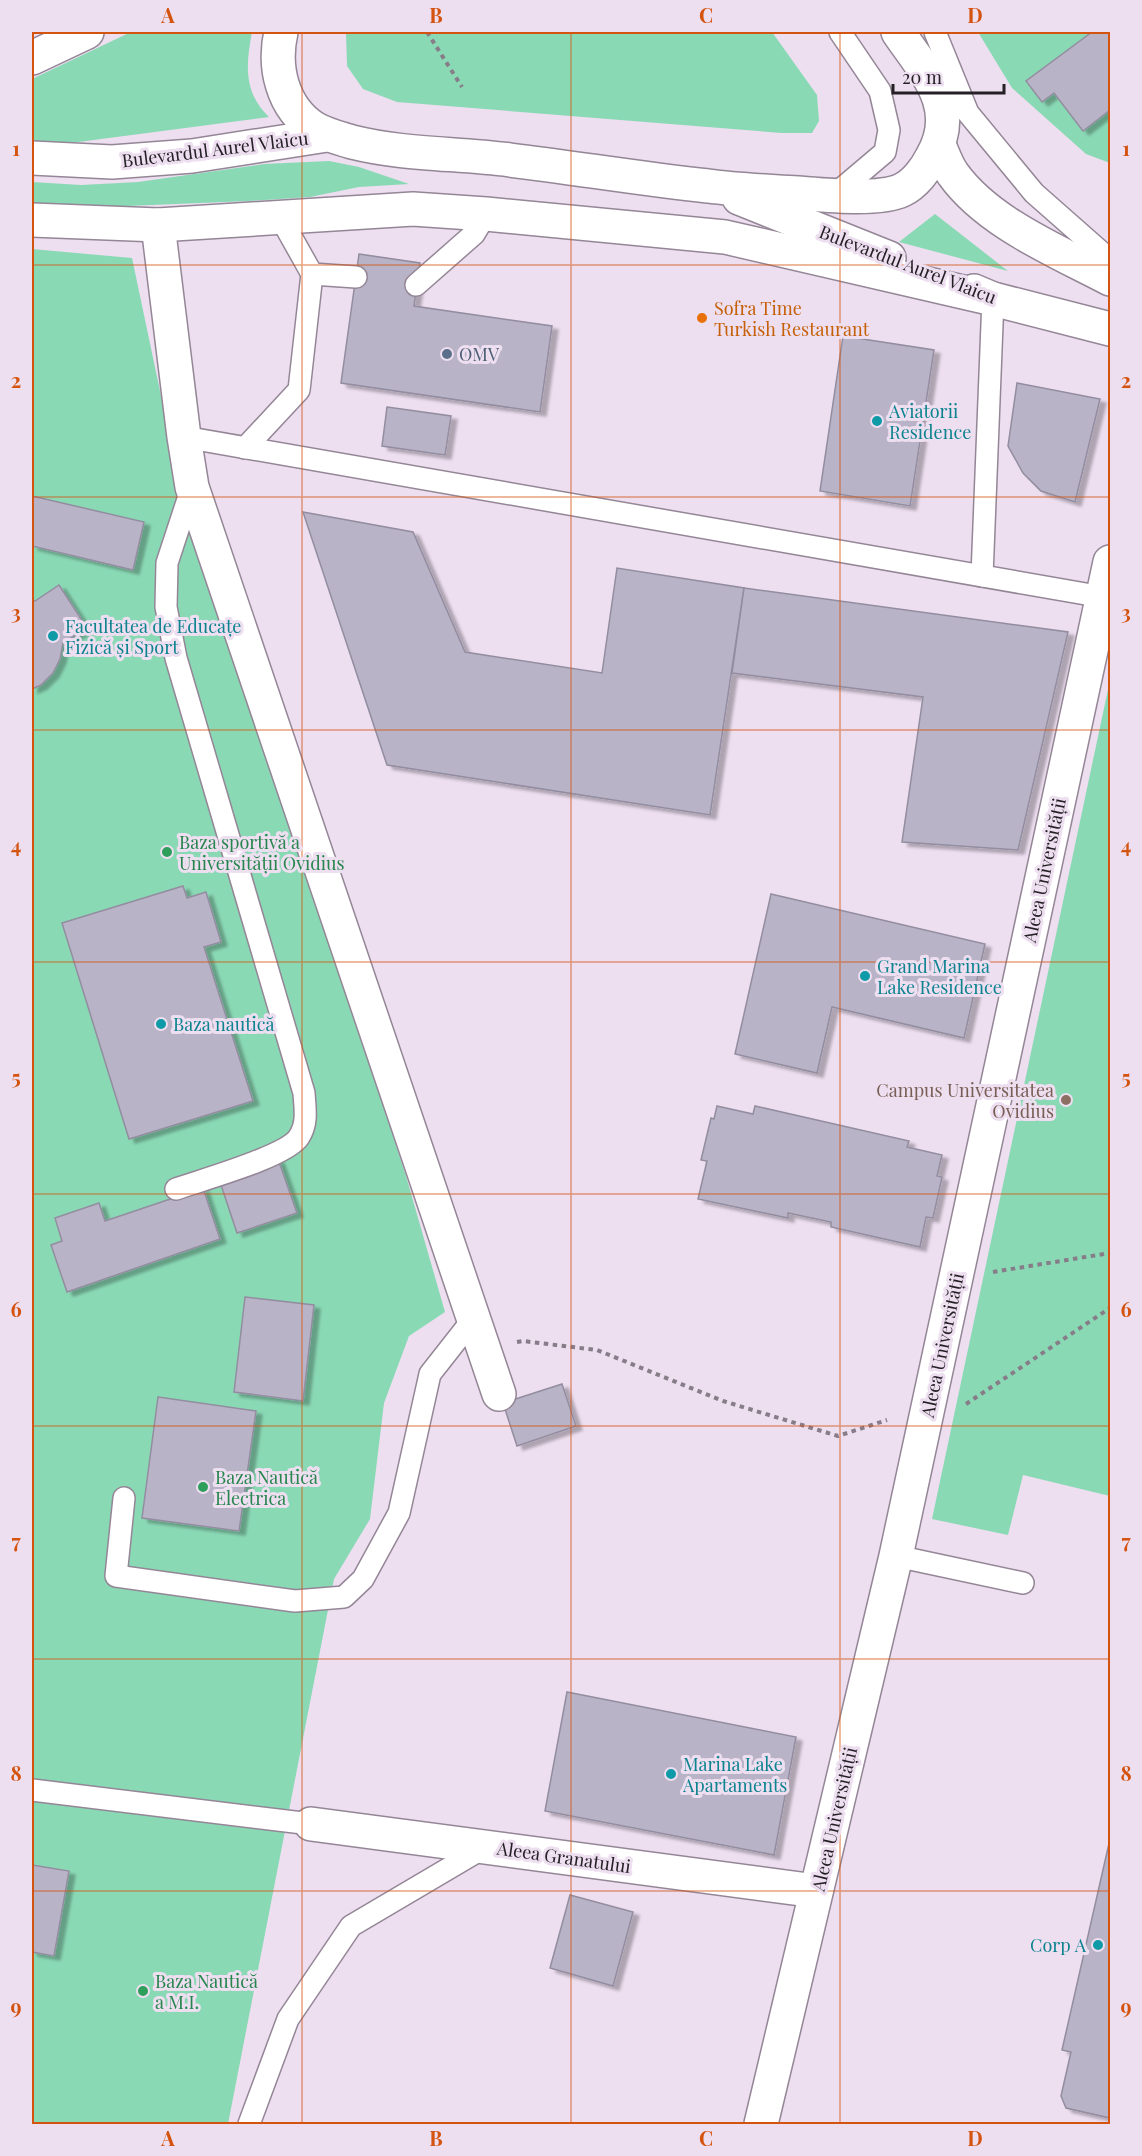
<svg xmlns="http://www.w3.org/2000/svg" width="1142" height="2156" viewBox="0 0 1142 2156" font-family="'Playfair Display',serif">
<defs>
<filter id="shadow"><feDropShadow dx="6" dy="4" stdDeviation="1.5" flood-color="#0004"/></filter>
</defs>
<rect width="100%" height="100%" fill="#eddef0"/>
<g fill="#8ad9b5">
<path d="M131,32H252C246,64 243,92 269,117L63,144L32,141V79Z"/>
<polygon points="346,32 772,32 817,95 819,121 812,133 782,133 397,102 363,89 347,66"/>
<polygon points="978,32 1092,32 1026,81 1042,102 1054,93 1083,131 1110,110 1110,163 1086,154 1012,88"/>
<polygon points="329,161 359,167 409,184 359,187 310,197 249,201 103,207 32,203 32,182 81,185 138,182 264,164"/>
<polygon points="935,214 1008,271 899,242"/>
<polygon points="32,249 132,258 172,448 406,1176 445,1312 409,1336 384,1403 370,1519 334,1579 228,2124 32,2124 32,1347 33,1304 32,1295"/>
<polygon points="1110,680 1110,1496 1023,1475 1008,1535 932,1519"/>
</g>
<g fill="#b9b3c7" stroke="#938da0" stroke-width="1.5" filter="url(#shadow)">
<polygon points="1092,32 1110,32 1110,110 1083,131 1054,93 1042,102 1026,81"/>
<polygon points="359,254 420,263 414,306 552,326 540,412 341,383"/>
<polygon points="843,336 934,350 910,506 820,491"/>
<polygon points="1017,383 1100,399 1075,502 1041,491 1023,473 1008,446"/>
<polygon points="387,407 451,416 445,455 382,446"/>
<polygon points="32,496 144,522 133,570 32,546"/>
<polygon points="303,512 413,532 465,652 602,673 617,568 744,588 710,815 387,765"/>
<polygon points="59,585 87,628 63,643 60,659 53,673 41,685 32,689 32,600 35,601"/>
<polygon points="744,588 1068,632 1018,850 902,842 923,697 732,673"/>
<polygon points="183,886 187,898 206,892 221,942 204,947 253,1101 129,1139 62,923"/>
<polygon points="771,894 985,944 964,1038 832,1007 817,1073 735,1054"/>
<polygon points="717,1106 753,1114 755,1106 909,1141 907,1147 942,1155 937,1176 942,1177 933,1218 926,1217 920,1247 831,1227 831,1222 788,1213 788,1218 698,1199 707,1161 701,1160 711,1118 714,1119"/>
<polygon points="278,1159 297,1213 237,1233 219,1179"/>
<polygon points="203,1188 220,1239 67,1292 51,1245 62,1241 55,1218 99,1203 105,1221"/>
<polygon points="245,1297 314,1305 303,1401 234,1392"/>
<polygon points="562,1384 576,1426 517,1446 503,1403"/>
<polygon points="158,1397 256,1411 239,1531 142,1518"/>
<polygon points="567,1692 796,1737 774,1855 545,1811"/>
<polygon points="1110,1839 1110,2118 1066,2108 1061,2096 1071,2052 1062,2050"/>
<polygon points="32,1865 69,1871 54,1956 32,1952"/>
<polygon points="570,1895 633,1912 613,1986 550,1968"/>
</g>
<g fill="none" stroke-linecap="round" stroke-linejoin="round">
<g stroke="#948696" stroke-width="24">
<g id="service">
<polyline points="935,32 968,113 1034,193 1110,260"/>
<polyline points="833,196 885,152 889,130 880,91 840,32"/>
<polyline points="280,217 312,274 356,277"/>
<polyline points="416,285 474,234 486,214"/>
<polyline points="184,437 1103,597"/>
<polyline points="245,448 299,390 312,274"/>
<polyline points="982,576 993,299"/>
<path d="M176,1189C201,1180 286,1157 299,1137C308,1123 305,1109 304,1093L176,658L166,607L167,563L192,487"/>
<polyline points="124,1498 116,1576 295,1601 344,1597 363,1579 399,1513 430,1374 474,1318"/>
<polyline points="896,1556 1023,1583"/>
<polyline points="32,1790 311,1824"/>
<polyline points="249,2124 288,2019 351,1926 485,1847"/>
</g>
</g>
<g stroke="#948696" stroke-width="36">
<g id="minor">
<polyline points="158,225 184,437 192,487 499,1394"/>
<polyline points="311,1824 816,1891"/>
<polyline points="761,2124 896,1556 1110,562"/>
</g>
</g>
<g stroke="#948696" stroke-width="36">
<g id="secondary">
<path d="M281,32C273,67 282,107 314,128C326,135 339,138 352,142C404,155 458,153 510,160C576,168 642,179 708,186C738,190 768,191 798,193C824,195 879,201 902,190C915,184 926,169 932,157C961,107 925,72 898,32"/>
<polyline points="32,58 87,32"/>
<path d="M939,145C943,154 947,166 953,174C988,223 1059,252 1110,279"/>
<polyline points="32,158 112,162 192,156 327,135"/>
<polyline points="739,198 889,258"/>
<polyline points="32,220 158,225 413,209 486,214 725,237 993,299"/>
<polyline points="974,291 993,299 1110,329"/>
</g>
</g>
<g stroke="#867d88" stroke-width="4" stroke-dasharray="4.5 4.5" stroke-linecap="butt">
<polyline points="427,32 462,87"/>
<polyline points="993,1272 1110,1253"/>
<polyline points="517,1342 523,1341 597,1350 723,1401 838,1436 887,1420"/>
<polyline points="966,1404 1110,1308"/>
</g>
<use href="#service" stroke="#fff" stroke-width="21"/>
<use href="#minor" stroke="#fff" stroke-width="33"/>
<use href="#secondary" stroke="#fff" stroke-width="33"/>
</g>
<path fill="none" stroke="#d4530f" stroke-width="1.5" stroke-opacity="0.55" d="M302,32V2124M571,32V2124M840,32V2124M32,265H1110M32,497H1110M32,730H1110M32,962H1110M32,1194H1110M32,1426H1110M32,1659H1110M32,1891H1110"/>
<circle fill="#e8710a" stroke="#eddef0" stroke-width="2" cx="702" cy="318" r="6"/>
<circle fill="#5c6f8a" stroke="#eddef0" stroke-width="2" cx="447" cy="354" r="6"/>
<g fill="#0f9aa8" stroke="#eddef0" stroke-width="2">
<circle cx="877" cy="421" r="6"/>
<circle cx="53" cy="636" r="6"/>
<circle cx="865" cy="976" r="6"/>
<circle cx="161" cy="1024" r="6"/>
<circle cx="671" cy="1774" r="6"/>
<circle cx="1098" cy="1945" r="6"/>
</g>
<g fill="#2e9e5b" stroke="#eddef0" stroke-width="2">
<circle cx="167" cy="852" r="6"/>
<circle cx="203" cy="1487" r="6"/>
<circle cx="143" cy="1991" r="6"/>
</g>
<circle fill="#8d6e63" stroke="#eddef0" stroke-width="2" cx="1066" cy="1100" r="6"/>
<g text-anchor="middle" dominant-baseline="central" stroke-width="6" stroke-linejoin="round" paint-order="stroke">
<g font-size="18" fill="#252026" stroke="#eddef0">
<text transform="translate(215 149) rotate(-7)">Bulevardul Aurel Vlaicu</text>
<text transform="translate(908 264) rotate(21)">Bulevardul Aurel Vlaicu</text>
<text transform="translate(1044 870) rotate(-78)">Aleea Universității</text>
<text transform="translate(942 1345) rotate(-78)">Aleea Universității</text>
<text transform="translate(834 1819) rotate(-77)">Aleea Universității</text>
<text transform="translate(564 1857) rotate(8)">Aleea Granatului</text>
</g>
<g font-size="18" fill="#c56008" stroke="#eddef0" text-anchor="start">
<text x="714" y="308">Sofra Time<tspan x="714" dy="21">Turkish Restaurant</tspan></text>
</g>
<g font-size="18" fill="#4e5e75" stroke="#eddef0" text-anchor="start">
<text x="459" y="354">OMV</text>
</g>
<g font-size="18" fill="#0d838f" stroke="#eddef0" text-anchor="start">
<text x="889" y="411">Aviatorii<tspan x="889" dy="21">Residence</tspan></text>
<text x="65" y="626">Facultatea de Educațe<tspan x="65" dy="21">Fizică și Sport</tspan></text>
<text x="877" y="966">Grand Marina<tspan x="877" dy="21">Lake Residence</tspan></text>
<text x="173" y="1024">Baza nautică</text>
<text x="683" y="1764">Marina Lake<tspan x="683" dy="21">Apartaments</tspan></text>
<text x="1086" y="1945" text-anchor="end">Corp A</text>
</g>
<g font-size="18" fill="#27864d" stroke="#eddef0" text-anchor="start">
<text x="179" y="842">Baza sportivă a<tspan x="179" dy="21">Universității Ovidius</tspan></text>
<text x="215" y="1477">Baza Nautică<tspan x="215" dy="21">Electrica</tspan></text>
<text x="155" y="1981">Baza Nautică<tspan x="155" dy="21">a M.I.</tspan></text>
</g>
<g font-size="18" fill="#785e54" stroke="#eddef0" text-anchor="end">
<text x="1054" y="1090">Campus Universitatea<tspan x="1054" dy="21">Ovidius</tspan></text>
</g>
</g>
<rect width="1142" height="2156" fill="none" stroke="#eddef0" stroke-width="66"/>
<path d="M893 84v9h111v-9" fill="none" stroke="#252026" stroke-width="3"/>
<text x="902" y="84" font-size="18" fill="#252026" stroke="#eddef0" stroke-width="4.5" paint-order="stroke">20 m</text>
<rect x="33" y="33" width="1076" height="2090" fill="none" stroke="#d4530f" stroke-width="2"/>
<g font-size="20" text-anchor="middle" font-weight="bold" fill="#d4530f">
<text x="168" y="23">A</text>
<text x="436" y="23">B</text>
<text x="706" y="23">C</text>
<text x="975" y="23">D</text>
<text x="16" y="156">1</text>
<text x="1126" y="156">1</text>
<text x="16" y="388">2</text>
<text x="1126" y="388">2</text>
<text x="16" y="620">3</text>
<text x="1126" y="620">3</text>
<text x="16" y="853">4</text>
<text x="1126" y="853">4</text>
<text x="16" y="1085">5</text>
<text x="1126" y="1085">5</text>
<text x="16" y="1317">6</text>
<text x="1126" y="1317">6</text>
<text x="16" y="1549">7</text>
<text x="1126" y="1549">7</text>
<text x="16" y="1781">8</text>
<text x="1126" y="1781">8</text>
<text x="16" y="2014">9</text>
<text x="1126" y="2014">9</text>
<text x="168" y="2146">A</text>
<text x="436" y="2146">B</text>
<text x="706" y="2146">C</text>
<text x="975" y="2146">D</text>
</g>
</svg>
